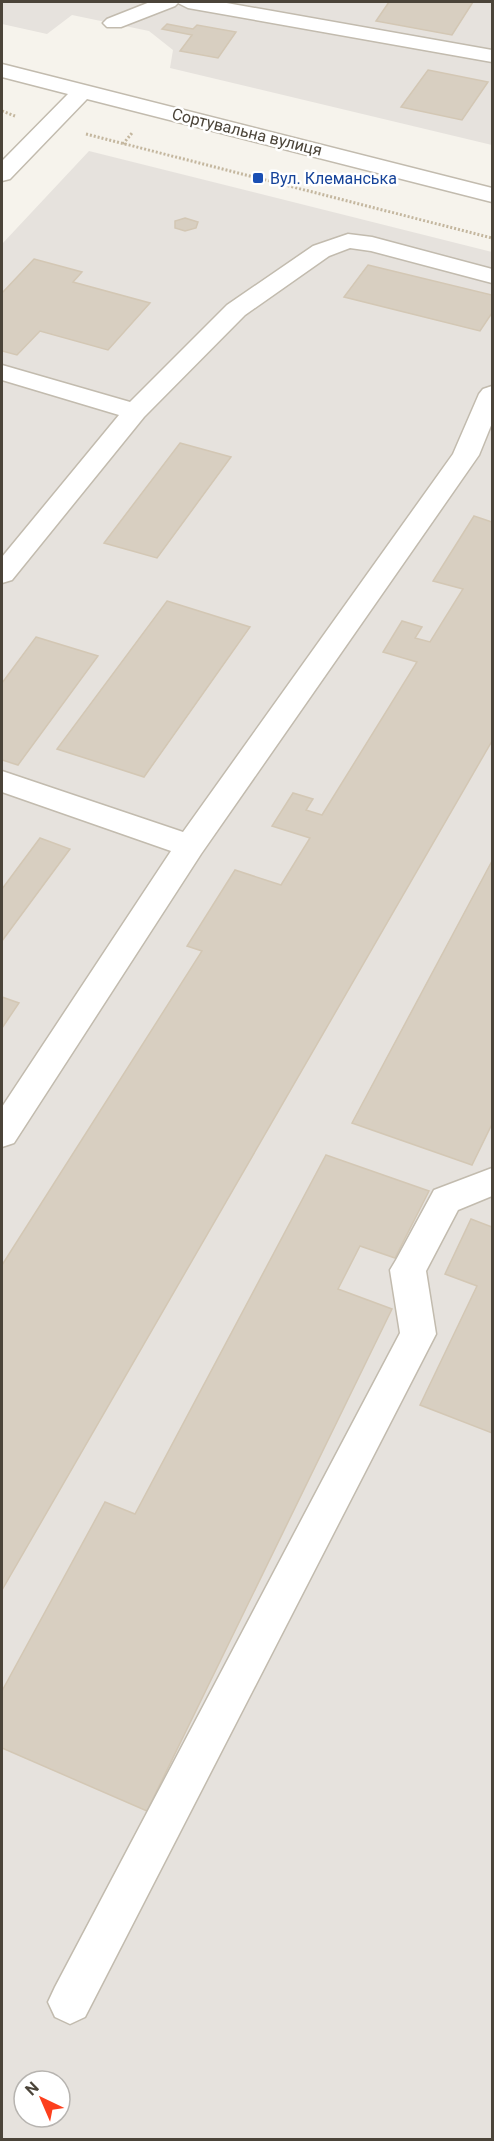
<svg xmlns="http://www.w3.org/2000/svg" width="494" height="2141" viewBox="0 0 494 2141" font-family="Roboto,sans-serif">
<rect width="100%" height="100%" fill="#f6f3ec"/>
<g fill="#e6e2dd" fill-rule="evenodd">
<polygon points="2,2 492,2 492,145 170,68 173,50 149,31 72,15 47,34 2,24"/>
<path d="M89,151L492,252V2139H2V244ZM24,2081H60V2117H24Z"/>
</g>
<g fill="#d8cfc1" stroke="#d3c7b4" stroke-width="1.5">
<polygon points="389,2 473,2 452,35 376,21"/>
<polygon points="167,24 193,29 197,25 236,32 218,58 180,51 192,35 162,29"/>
<polygon points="428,70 488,82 462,120 401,107"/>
<polygon points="185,218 198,222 196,228 185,231 175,228 175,221"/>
<polygon points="34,259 82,272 73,282 150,303 108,350 40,331 17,355 2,351 2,293"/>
<polygon points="368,265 492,295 492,313 480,331 344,297"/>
<polygon points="180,443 231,457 157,558 104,543"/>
<polygon points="474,516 492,522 492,741 2,1590 2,1265 202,951 187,946 235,870 281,885 310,838 272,826 293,793 313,799 306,810 322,815 417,662 383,652 402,621 422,627 415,638 430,642 463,589 433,581"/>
<polygon points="167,601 250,627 144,777 57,749"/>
<polygon points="36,637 98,656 18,765 2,760 2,683"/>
<polygon points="40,838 70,849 2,941 2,889"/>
<polygon points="492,861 492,1124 472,1165 352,1123"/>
<polygon points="2,997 19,1003 2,1028"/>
<polygon points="326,1155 429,1191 395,1258 360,1246 338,1289 392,1309 147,1811 2,1748 2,1691 105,1502 135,1514"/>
<polygon points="471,1219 492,1227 492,1433 420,1405 477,1286 445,1274"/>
</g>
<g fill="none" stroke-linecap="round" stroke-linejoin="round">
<g stroke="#c2bbae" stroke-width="3">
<g id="minor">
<polygon points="150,2 221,2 492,50 492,62 188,8 178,3 175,6 121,27 107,27 103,23 107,19"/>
<polygon points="2,64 492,188 492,202 87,99 10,179 2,181 2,161 68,94 2,77"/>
<polygon points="348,234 372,237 492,269 492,283 371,251 350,248 329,256 245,315 144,417 12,580 2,583 2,557 119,415 2,380 2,365 130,402 227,305 313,246"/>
<polygon points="492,386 492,423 479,455 201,854 14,1143 2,1147 2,1107 171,851 2,792 2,771 183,832 453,454 479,394 483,389"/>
<polygon points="492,1168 492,1196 458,1210 426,1271 436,1334 85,2017 70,2024 55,2017 48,2002 55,1987 400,1333 390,1270 396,1260 434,1190"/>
</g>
</g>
<g stroke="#c4b79f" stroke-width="3" stroke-dasharray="2 2" stroke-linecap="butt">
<polyline points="2,111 15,116"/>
<polyline points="86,134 492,238"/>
<polyline points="123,144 132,133"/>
</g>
<use href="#minor" fill="#fff" fill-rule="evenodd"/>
</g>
<rect fill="#1a4fb4" stroke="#fff" stroke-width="2" x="252" y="172" width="12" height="12" rx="3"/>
<g text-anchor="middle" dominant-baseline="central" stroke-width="5" stroke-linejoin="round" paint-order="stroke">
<g font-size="16" fill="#4b4439" stroke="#fff">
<text transform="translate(247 132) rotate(14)">Сортувальна вулиця</text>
</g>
<g font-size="16" fill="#164399" stroke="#fff" text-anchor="start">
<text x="270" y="178">Вул. Клеманська</text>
</g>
</g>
<rect width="494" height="2141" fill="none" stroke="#4b4439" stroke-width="6"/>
<g transform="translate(42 2099) rotate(316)"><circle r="28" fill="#ffffff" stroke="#b7b4b0" stroke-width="1.5"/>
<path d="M0-4.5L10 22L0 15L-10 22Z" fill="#fc3f1d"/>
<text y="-9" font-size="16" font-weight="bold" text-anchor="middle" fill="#4b4439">N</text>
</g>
</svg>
